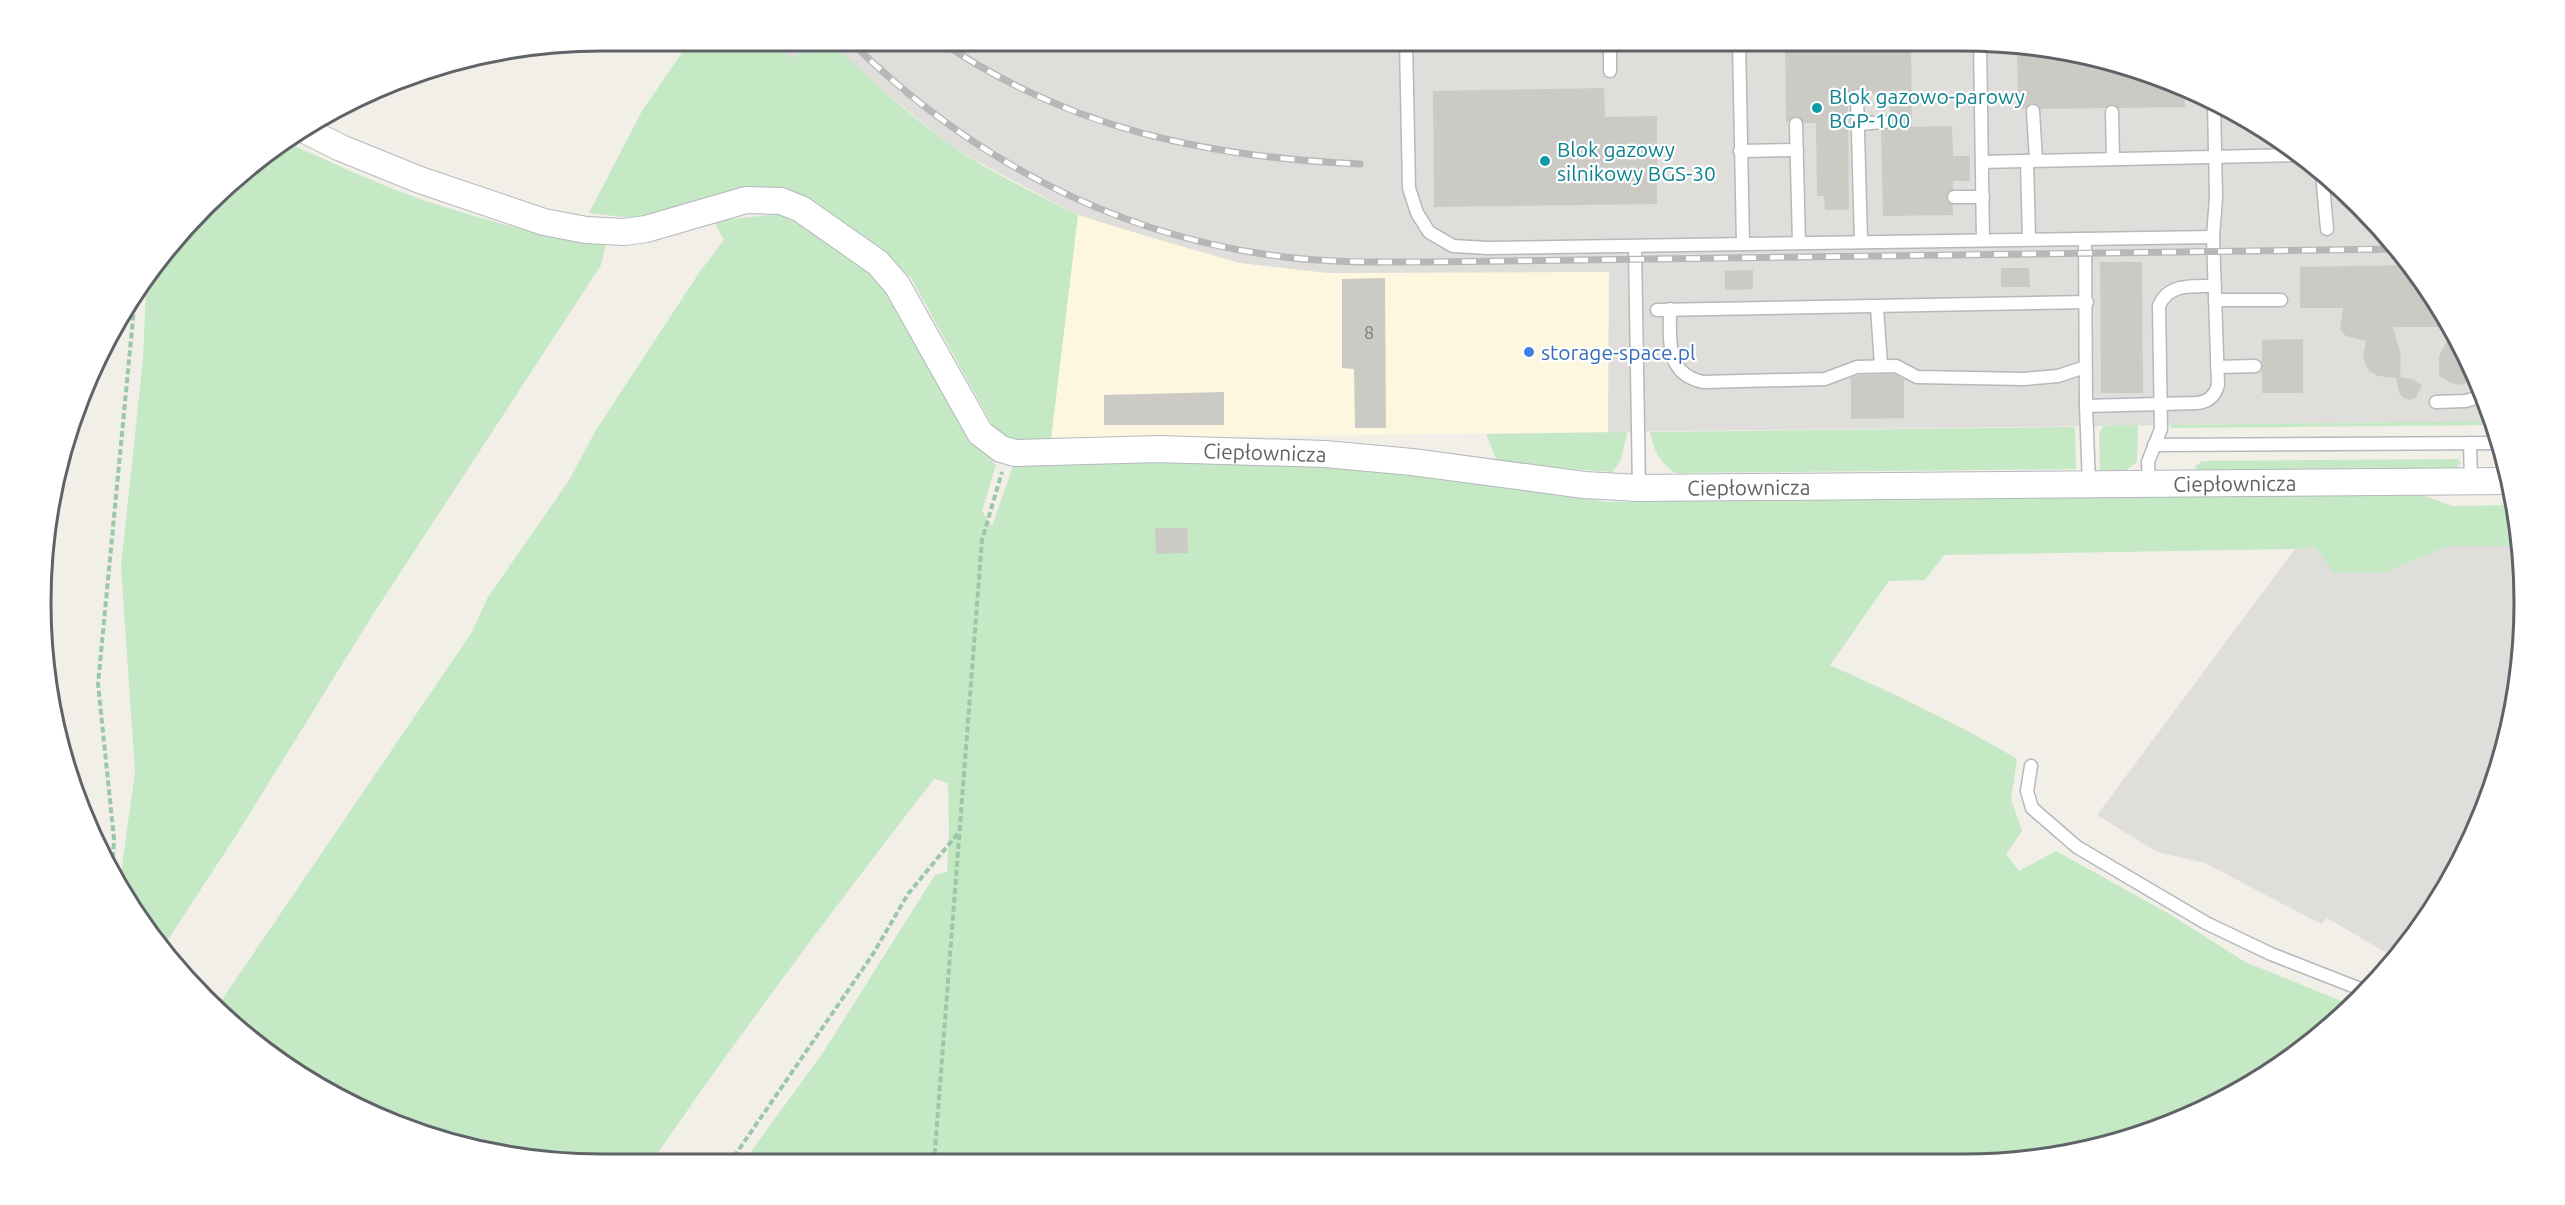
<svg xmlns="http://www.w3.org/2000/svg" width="2565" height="1205" viewBox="0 0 2565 1205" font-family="Ubuntu,sans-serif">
<rect width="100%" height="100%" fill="#f1efe8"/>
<polygon fill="#fef7e0" points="1078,215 1240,263 1328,273 1609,272 1608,432 1051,439"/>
<g fill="#e0deda">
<polygon points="779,41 1963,41 2072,51 2177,83 2274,135 2360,205 2430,290 2482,387 2492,421 1608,432 1609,272 1328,273 1240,263 1146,236 1078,215 975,160 946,142 879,87 830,43 789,58"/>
<polygon points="2448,546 2519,546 2524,602 2514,712 2482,817 2409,944 2395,958 2327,918 2321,924 2205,863 2157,852 2097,815 2295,549 2315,547 2383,573"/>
</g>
<g fill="#c5e8c5">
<path d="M690,41H779L789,58L830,42C867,76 904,111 945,141C986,171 1033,192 1078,215L1051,439H1000L911,278L882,249L813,201L781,192L631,218L589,213L642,111Z"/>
<path d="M285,142C330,161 374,183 420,199C480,219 543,237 606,244L601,265L372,616L237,834L165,944L119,888L135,772L121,567L143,359L146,289L232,180Z"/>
<path d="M779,214L819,235L879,275L925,354L962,426L996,465L982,511L992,526L1014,464L1268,460L1523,487L1607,502L2416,493L2453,506L2515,505L2519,546H2448L2383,573H2334L2315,547L2295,549L1944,555L1925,580L1889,581L1830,665C1894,694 1957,723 2017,759L2011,799L2022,831L2006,854L2019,871L2056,851L2173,916L2245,962L2349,1004L2305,1048L2178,1122L2036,1160L742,1164L824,1051L935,875L947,872L949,832L948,783L934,779C836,905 741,1032 650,1164H602L493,1154L388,1122L232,1025L217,1007L472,632L488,597L568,482L596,430L699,273L724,240L714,221Z"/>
<polygon points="2492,421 2493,425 2171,428 2170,425"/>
<polygon points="2138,425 2137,462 2126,470 2100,471 2099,435 2103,426"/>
<path d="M2075,427L2076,469L1675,473C1658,461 1655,452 1650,432Z"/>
<polygon points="1627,432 1621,460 1612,472 1498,463 1486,434"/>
<polygon points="2458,459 2461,463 2455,469 2199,472 2195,467 2202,461"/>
</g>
<g fill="#cccac5">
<polygon points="1785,40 1911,40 1912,127 1952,126 1953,156 1970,156 1970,181 1953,181 1953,189 1947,193 1947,201 1953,205 1953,215 1883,216 1881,130 1888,129 1892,125 1888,94 1865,94 1857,88 1848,94 1849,210 1825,210 1824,196 1817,196 1816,123 1804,123 1796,116 1786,123"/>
<polygon points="2017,46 2072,51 2177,83 2184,87 2185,107 2119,108 2112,104 2105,108 2041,109 2033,103 2025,109 2018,109"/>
<polygon points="1604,88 1605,117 1657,116 1657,204 1434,207 1433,91"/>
<polygon points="2100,262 2142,262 2143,393 2101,393"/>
<polygon points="2409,265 2430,290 2449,327 2393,327 2401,356 2400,377 2412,379 2422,385 2416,397 2410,400 2404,398 2399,393 2396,378 2378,376 2369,371 2363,358 2366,341 2346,336 2340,330 2343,308 2300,308 2300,267"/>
<polygon points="2001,268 2029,268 2030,287 2001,287"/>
<polygon points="1753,270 1753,289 1725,290 1725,271"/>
<polygon points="1385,278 1386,428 1355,428 1354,369 1342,368 1342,279"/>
<polygon points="2452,331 2476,377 2462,385 2451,383 2439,376 2439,356"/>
<polygon points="2303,339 2303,393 2262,393 2262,340"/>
<polygon points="1894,374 1904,379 1904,418 1851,419 1851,378 1859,375"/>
<polygon points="1224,392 1224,425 1104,425 1104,395"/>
<polygon points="1155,528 1187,528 1188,553 1156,554"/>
</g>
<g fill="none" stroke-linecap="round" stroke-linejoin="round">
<g stroke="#b5b8bc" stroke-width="15">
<g id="lane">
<polyline points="1406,41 1409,188 1417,213 1429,232 1453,246 1488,248 2213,237"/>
<polyline points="1610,41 1610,71"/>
<polyline points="1739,41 1743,244"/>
<polyline points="1980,42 1983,240"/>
<polyline points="1857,96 1861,241"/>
<polyline points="2033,111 2036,160"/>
<polyline points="2112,112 2113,159"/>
<polyline points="1796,124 1799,243"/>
<polyline points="1858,124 1884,122"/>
<polyline points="1740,151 1797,150"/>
<polyline points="2027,161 2029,239"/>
<polyline points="1982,162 2299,155"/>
<polyline points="2322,174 2327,229"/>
<polyline points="1954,197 1983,197"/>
<polyline points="2085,239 2086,406 2089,484"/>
<polyline points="1635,246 1639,488"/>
<polyline points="2215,300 2281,300"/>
<polyline points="1877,307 1881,366"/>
<path d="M1670,309C1670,340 1665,374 1703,382L1825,379L1857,367L1896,366L1917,377L2024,379L2058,376L2085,367"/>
<polyline points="1657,310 2087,302"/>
<polyline points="2217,367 2255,366"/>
<polyline points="2436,402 2465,401 2484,396"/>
<path d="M2086,406L2197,403C2208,402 2215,396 2218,385L2213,237L2216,197L2214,103"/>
<polyline points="2470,443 2471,481"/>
<polyline points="2154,445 2499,443"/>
<path d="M2149,483L2148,462L2161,429L2159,306C2168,283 2193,286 2215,286"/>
<polyline points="2031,766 2027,791 2032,808 2077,847 2206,923 2271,954 2363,990"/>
</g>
</g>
<g stroke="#b5b8bc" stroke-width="28">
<g id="street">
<path id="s1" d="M303,129L341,148L420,180L544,222L586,230L624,232L646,229L746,200L781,201L801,209L878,263L897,285L980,433L1001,449L1015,453L1158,449L1325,454L1412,462L1584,485L1639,488L2510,481"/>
</g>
</g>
<g stroke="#9cc7a9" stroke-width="4" stroke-dasharray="6 3" stroke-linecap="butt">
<polyline points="112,876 114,839 98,684 135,298"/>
<polyline points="934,1163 982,540 1002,472"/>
<polyline points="729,1164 873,954 908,894 959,832"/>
</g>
<use href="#lane" stroke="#fff" stroke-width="12"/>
<use href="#street" stroke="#fff" stroke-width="26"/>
<g stroke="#b6b7b8" stroke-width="7">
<g id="rail">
<path d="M850,41C968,157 1111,234 1277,256C1328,263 1380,262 1432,262L2396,249"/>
<path d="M940,41C1069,129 1207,157 1360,164"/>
</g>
</g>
<use href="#rail" stroke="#fff" stroke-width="4.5" stroke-dasharray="14" stroke-linecap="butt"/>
</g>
<g fill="#0f9aa8" stroke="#fff" stroke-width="2">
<circle cx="1817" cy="108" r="6"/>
<circle cx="1545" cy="161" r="6"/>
</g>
<circle fill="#3f7fe0" stroke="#fff" stroke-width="2" cx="1529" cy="352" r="6"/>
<g text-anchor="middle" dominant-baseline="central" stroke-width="4.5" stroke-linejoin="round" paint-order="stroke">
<g font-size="18" fill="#7a7d7f">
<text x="1369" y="332">8</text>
</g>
<g font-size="21" fill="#0d838f" stroke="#fff" text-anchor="start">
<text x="1829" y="96">Blok gazowo-parowy<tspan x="1829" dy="24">BGP-100</tspan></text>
<text x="1557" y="149">Blok gazowy<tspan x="1557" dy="24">silnikowy BGS-30</tspan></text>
</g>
<g font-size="21" fill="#366cbe" stroke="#fff" text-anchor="start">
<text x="1541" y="352">storage-space.pl</text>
</g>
<g font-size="21" fill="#5f6368" stroke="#fff">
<text stroke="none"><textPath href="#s1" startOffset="1106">Ciepłownicza</textPath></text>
<text stroke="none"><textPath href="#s1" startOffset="2078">Ciepłownicza</textPath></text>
<text stroke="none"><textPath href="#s1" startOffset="1592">Ciepłownicza</textPath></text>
</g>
</g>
<path d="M0 0H2565V1205H0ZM602 51H1963A551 551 0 0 1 2514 602V603A551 551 0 0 1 1963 1154H602A551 551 0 0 1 51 603V602A551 551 0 0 1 602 51Z" fill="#fff" fill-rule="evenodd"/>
<path fill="none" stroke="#5f6368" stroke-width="3" d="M602 51H1963A551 551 0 0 1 2514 602V603A551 551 0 0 1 1963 1154H602A551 551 0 0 1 51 603V602A551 551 0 0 1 602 51Z"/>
</svg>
